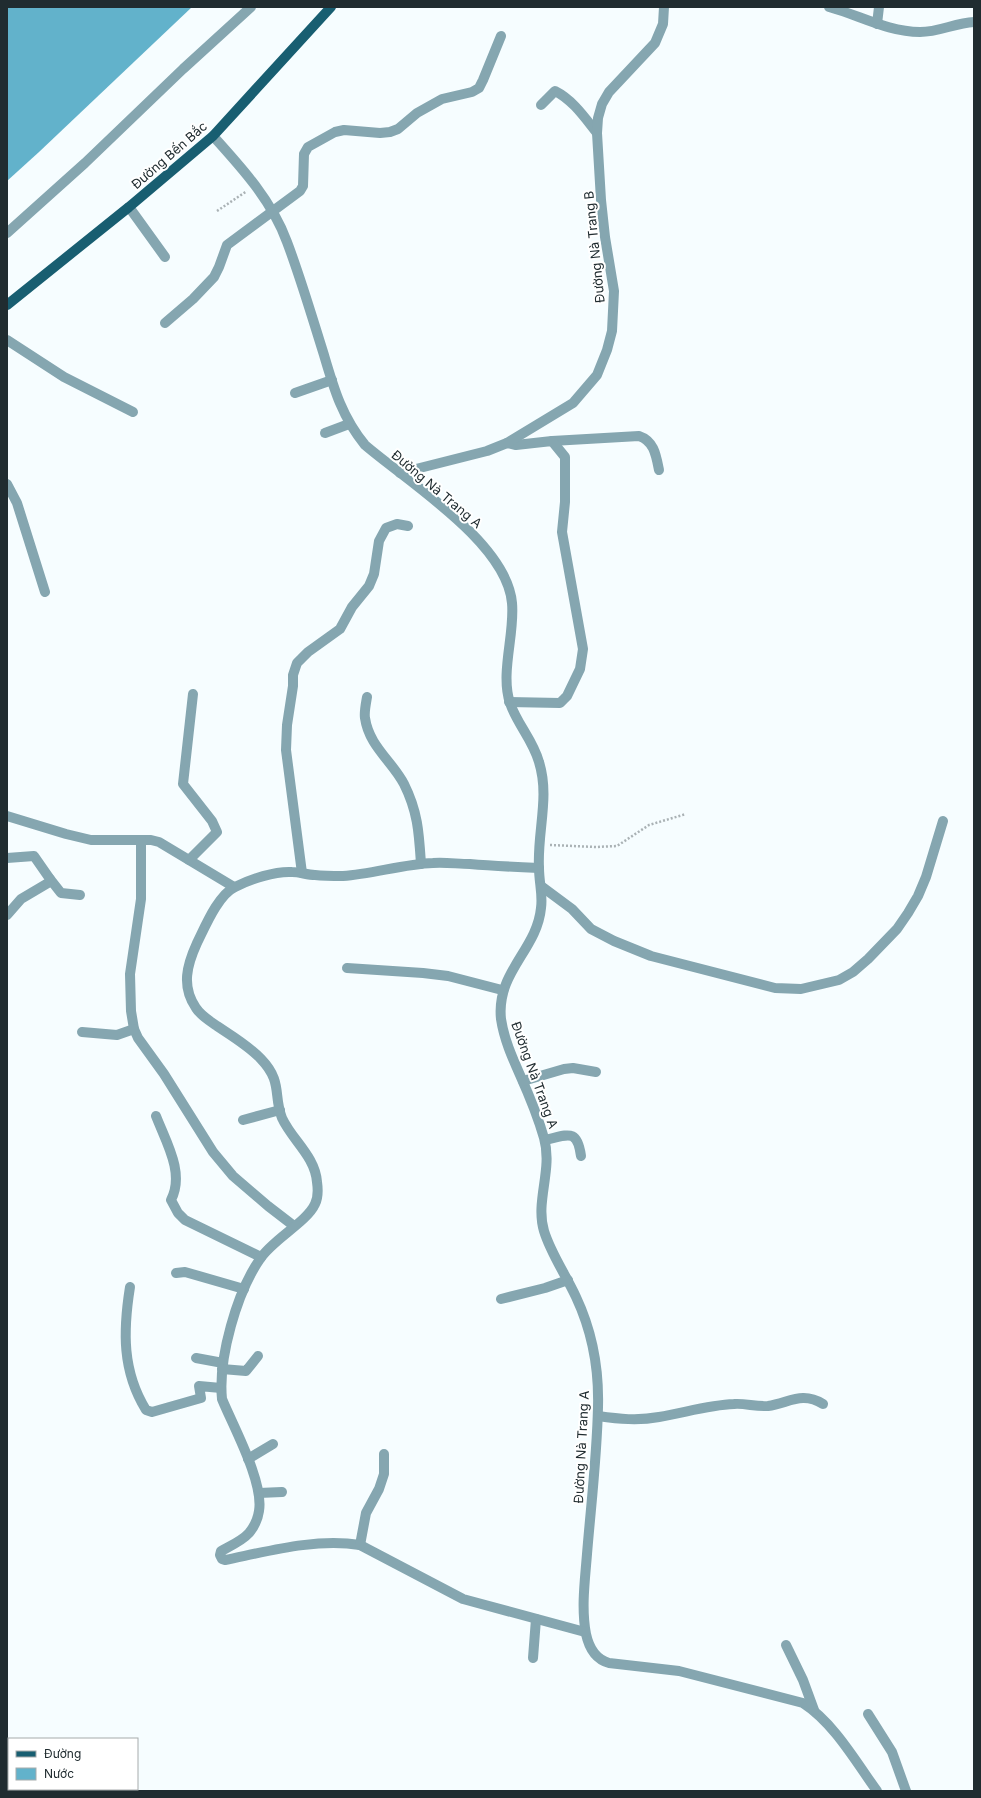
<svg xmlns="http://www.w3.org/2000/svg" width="981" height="1798" viewBox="0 0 981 1798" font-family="Inter,sans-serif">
<rect width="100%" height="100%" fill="#f6fdff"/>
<polygon fill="#62b2cb" points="7,7 192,7 39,152 7,181"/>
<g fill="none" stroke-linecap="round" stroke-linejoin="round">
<g stroke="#aab2b5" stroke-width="2.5" stroke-dasharray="2 2" stroke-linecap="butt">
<polyline points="217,211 247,191"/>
<polyline points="550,845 596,847 617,846 649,825 686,814"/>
</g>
<g stroke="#85a6b0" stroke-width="10">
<path d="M829,7C859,15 888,32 920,32C939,32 955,23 974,22"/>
<polyline points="877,24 879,7"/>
<path d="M541,105L555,91C573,100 585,118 597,133"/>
<path d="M213,136C242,168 272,201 287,242C301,279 312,317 324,355C334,389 342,417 365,445C408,482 507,543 512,603C515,634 500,673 510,703C517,724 533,740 539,762C550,797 537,832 539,868C539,882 543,895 541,908C537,950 496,972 501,1019C504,1039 512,1057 520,1075C529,1095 538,1117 544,1138C553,1170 535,1201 544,1231C551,1254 566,1275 576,1297C592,1331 599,1370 598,1407C597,1456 591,1505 587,1554C585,1580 581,1608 586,1634C589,1648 595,1659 609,1663L679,1671L803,1703C834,1723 856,1762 877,1791"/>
<polyline points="129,207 165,257"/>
<polyline points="7,233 85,163 183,69 251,7"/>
<polyline points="165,323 193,299 214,277 219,267 227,245 300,191 303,186 304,154 308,147 335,132 344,130 380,133 390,132 398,129 417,113 442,99 472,92 479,88 483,80 501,36"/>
<polyline points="7,340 64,377 133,412"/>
<polyline points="295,393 332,380"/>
<polyline points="325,433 349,424"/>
<path d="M552,441L639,436C654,441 656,455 659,470"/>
<polyline points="507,443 516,445 552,441 565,457 565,502 562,532 583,649 580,669 567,696 560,703 509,702"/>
<polyline points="400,473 487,451 507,443 573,403 597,375 607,350 612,331 614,291 605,237 601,200 597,133 598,118 602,104 609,92 655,43 663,24 664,7"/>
<polyline points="7,484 17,503 45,592"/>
<path d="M367,697C366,703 364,712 365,718C369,746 392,761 404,784C418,812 419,833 421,864"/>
<polyline points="7,816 66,834 91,840 151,840 159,842 234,887"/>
<polyline points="141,840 141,899 130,974 131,1011 134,1029 138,1038 164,1074 213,1152 233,1176 268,1206 294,1226"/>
<polyline points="7,858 34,856 50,879 48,883 21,899 7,915"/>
<polyline points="189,860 217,832 212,821 183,784 193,694"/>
<path d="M539,868C516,867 493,866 470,864C458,864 445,862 433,863C403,864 373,874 343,876C333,876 324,876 315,875C307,875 300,872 292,872C275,871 251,879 235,887C218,895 205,927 197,943C187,965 181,986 196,1008C201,1016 210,1021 217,1026C232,1036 249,1046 261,1059C283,1082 273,1095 282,1118C292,1140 315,1156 317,1182C318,1189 318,1198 315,1204C307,1222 272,1240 260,1259C237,1292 218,1358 222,1399C233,1426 264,1482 259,1511C258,1518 254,1527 249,1533C242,1541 230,1546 221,1551L220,1555L222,1559L225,1560C269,1551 316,1538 360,1545L463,1599L585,1632"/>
<polyline points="302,873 286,750 287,725 293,686 293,675 297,663 308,652 340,629 352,607 369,586 374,574 379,541 386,528 397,524 408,526"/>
<polyline points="50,879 61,893 80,895"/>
<polyline points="541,886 572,909 591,929 614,941 651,956 775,988 801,989 839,980 853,972 868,959 897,929 908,913 918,896 926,877 943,821"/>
<polyline points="347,968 423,973 448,976 502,990"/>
<polyline points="82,1032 117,1035 134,1029"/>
<polyline points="523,1081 564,1069 573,1068 596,1072"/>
<path d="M156,1116C166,1142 185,1173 171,1200L178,1213L185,1220L261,1257"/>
<polyline points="243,1120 280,1110"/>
<path d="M545,1140C568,1135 577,1128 581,1156"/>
<polyline points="176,1273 185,1272 244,1289"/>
<path d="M130,1287C123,1331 122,1371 146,1410L152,1412L201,1398L199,1386L221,1388"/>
<polyline points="501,1299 545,1288 568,1280"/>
<polyline points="196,1358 223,1363"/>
<polyline points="222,1369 246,1371 258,1356"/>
<path d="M598,1416C619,1419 638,1421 659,1417C684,1413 708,1405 734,1404C745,1403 756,1407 768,1406C789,1403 802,1391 823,1404"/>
<polyline points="248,1459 273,1444"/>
<polyline points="259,1493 282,1492"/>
<polyline points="360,1545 366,1513 379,1489 384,1474 384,1454"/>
<polyline points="786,1645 803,1680 814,1710"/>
<polyline points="533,1658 536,1619"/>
<polyline points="868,1714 892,1752 906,1791"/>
</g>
<polyline stroke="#185e71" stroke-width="10" points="7,305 129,207 213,136 331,7"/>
</g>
<g text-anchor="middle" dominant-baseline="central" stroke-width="4" stroke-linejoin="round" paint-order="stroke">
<g font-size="13" fill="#202c30" stroke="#fff">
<text transform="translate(169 155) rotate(-41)">Đường Bến Bắc</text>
<text transform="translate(594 247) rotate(-96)">Đường Nà Trang B</text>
<text transform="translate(437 489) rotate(40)">Đường Nà Trang A</text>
<text transform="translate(535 1075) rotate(70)">Đường Nà Trang A</text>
<text transform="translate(581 1447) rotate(-87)">Đường Nà Trang A</text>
</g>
</g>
<rect width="981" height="1798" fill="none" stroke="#202c30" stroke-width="16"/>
<rect x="8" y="1738" width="130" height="52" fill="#ffffff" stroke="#a6abac"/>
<rect x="16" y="1751" width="20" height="6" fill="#185e71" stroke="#a6abac"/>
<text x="44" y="1758" font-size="12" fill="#202c30">Đường</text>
<rect x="16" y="1768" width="20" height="12" fill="#62b2cb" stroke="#a6abac"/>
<text x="44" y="1778" font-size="12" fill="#202c30">Nước</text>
</svg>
